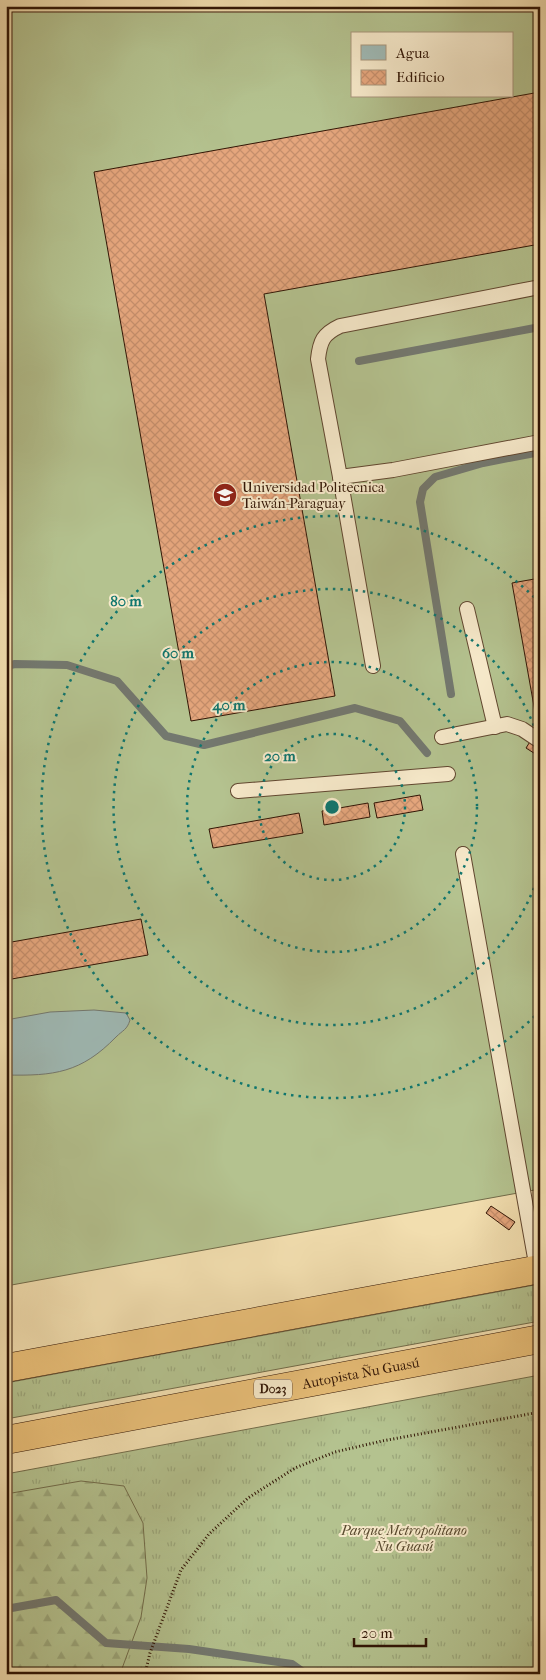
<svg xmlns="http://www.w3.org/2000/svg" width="546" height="1680" viewBox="0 0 546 1680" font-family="'IM FELL French Canon',serif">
<defs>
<pattern id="grass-tufts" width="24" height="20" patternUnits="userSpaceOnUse" patternTransform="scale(1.25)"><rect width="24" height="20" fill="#b4c28f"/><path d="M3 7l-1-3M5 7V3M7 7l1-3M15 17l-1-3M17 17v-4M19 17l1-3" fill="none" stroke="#9ba67a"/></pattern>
<pattern id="forest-firs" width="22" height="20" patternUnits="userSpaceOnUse" patternTransform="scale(1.25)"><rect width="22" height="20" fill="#b4c28f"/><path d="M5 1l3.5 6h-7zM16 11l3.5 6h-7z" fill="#9ba67a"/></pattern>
<pattern id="building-cross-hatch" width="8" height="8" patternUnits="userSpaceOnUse" patternTransform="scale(1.25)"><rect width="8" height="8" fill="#e5a67d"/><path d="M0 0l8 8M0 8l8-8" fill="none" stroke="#c58e6b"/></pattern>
</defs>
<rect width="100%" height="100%" fill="#f2deaf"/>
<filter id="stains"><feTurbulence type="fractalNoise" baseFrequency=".004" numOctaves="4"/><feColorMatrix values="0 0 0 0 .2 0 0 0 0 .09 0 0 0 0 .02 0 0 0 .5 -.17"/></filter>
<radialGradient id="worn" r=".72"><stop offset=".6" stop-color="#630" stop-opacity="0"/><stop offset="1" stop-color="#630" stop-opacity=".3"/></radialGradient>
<g fill="url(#grass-tufts)" stroke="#726c4a">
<polygon points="540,1284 540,1321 6,1419 6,1383"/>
<polygon points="540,1375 540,1674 6,1674 6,1474"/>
</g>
<polygon fill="url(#forest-firs)" stroke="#726c4a" points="81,1481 124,1486 143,1523 147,1578 141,1617 120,1674 6,1674 6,1494"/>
<path fill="#b4c28f" stroke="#726c4a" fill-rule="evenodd" d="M6,6H540V1189L6,1286ZM352,34H512V96H352Z"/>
<path fill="#9fbab6" stroke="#73786f" d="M94,1010L126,1013L130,1020C127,1030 123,1030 116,1037C81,1073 54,1076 6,1075V1020L50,1012Z"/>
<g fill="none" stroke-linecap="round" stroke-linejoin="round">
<g stroke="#73786f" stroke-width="8">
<polyline points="359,361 540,327"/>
<polyline points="6,666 15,664 67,665 117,681 166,736 204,745 355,708 400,721 427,753"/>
<polyline points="451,694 420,502 423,489 435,477 483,463 540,452"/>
<polyline points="6,1609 56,1600 106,1643 189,1649 292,1664 306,1674"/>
</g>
</g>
<g fill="url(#building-cross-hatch)" stroke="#311505">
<polygon points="540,92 540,244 264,294 335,696 191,721 94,172"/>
<polygon points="540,578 540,757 526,748 538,729 512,583"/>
<polygon points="420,795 423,810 377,818 374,803"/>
<polygon points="368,803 370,817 324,825 322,811"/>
<polygon points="299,813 303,833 213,848 209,829"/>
<polygon points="141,919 148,955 6,980 6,943"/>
<polygon points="491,1206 515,1222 509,1230 486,1213"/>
</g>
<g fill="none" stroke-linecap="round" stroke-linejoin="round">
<g stroke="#614730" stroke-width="16">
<g id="lane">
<path d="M340,477L318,359C320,341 323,334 340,326L540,287"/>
<polyline points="467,609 495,727"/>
<polyline points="373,666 340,477 393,470 540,442"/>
<polyline points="442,737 507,724 522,729 540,741"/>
<polyline points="238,791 448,774"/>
<polyline points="463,854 537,1269"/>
</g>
</g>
<g stroke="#311505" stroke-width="29">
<g id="highway">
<polyline points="6,1368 540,1269"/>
<path id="s1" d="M6,1440L540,1339"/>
</g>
</g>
<polyline stroke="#311505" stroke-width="3" stroke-dasharray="1 2.5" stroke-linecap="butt" points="145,1674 150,1653 181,1570 209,1534 248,1498 295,1468 335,1452 382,1441 540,1412"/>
<use href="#lane" stroke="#f7eacb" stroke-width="14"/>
<use href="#highway" stroke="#e9bf78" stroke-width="28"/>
</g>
<g fill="none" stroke="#0f766e" stroke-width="2.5" stroke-dasharray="2.5 5">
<circle cx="332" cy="807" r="73"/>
<circle cx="332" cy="807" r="145"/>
<path d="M539 874A218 218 0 1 1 539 740"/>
<path d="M540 1011A291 291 0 1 1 540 603"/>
</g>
<defs>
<g id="university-disc" transform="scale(1.25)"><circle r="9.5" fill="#8f2418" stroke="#f7eacb"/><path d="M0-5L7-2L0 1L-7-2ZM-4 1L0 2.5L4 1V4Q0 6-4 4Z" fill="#fff"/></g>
</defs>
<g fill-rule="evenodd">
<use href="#university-disc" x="225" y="495"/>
</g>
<g text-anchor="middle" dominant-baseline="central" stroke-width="4" stroke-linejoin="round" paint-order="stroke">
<rect fill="#f7eacb" stroke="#6c5540" stroke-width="1" x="254" y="1379.5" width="38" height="19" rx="4"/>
<g font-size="12" font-weight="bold" fill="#311505">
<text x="273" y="1389">D023</text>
</g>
<g font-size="14" fill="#311505" stroke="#f7eacb" text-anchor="start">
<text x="242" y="487">Universidad Politecnica<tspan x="242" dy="16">Taiwán-Paraguay</tspan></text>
</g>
<g font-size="14" fill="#311505" stroke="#f7eacb">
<text stroke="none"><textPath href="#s1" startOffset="361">Autopista Ñu Guasú</textPath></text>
</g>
<g font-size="14" font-style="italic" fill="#58492e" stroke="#f7eacb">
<text x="404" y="1530">Parque Metropolitano<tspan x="404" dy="16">Ñu Guasú</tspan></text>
</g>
</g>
<circle cx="332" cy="807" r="8" fill="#0f766e" stroke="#f7eacb" stroke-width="2.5"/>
<g font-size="15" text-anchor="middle" font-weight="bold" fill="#0f766e" stroke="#f7eacb" stroke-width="4" stroke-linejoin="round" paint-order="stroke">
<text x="126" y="606">80 m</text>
<text x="178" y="658">60 m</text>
<text x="229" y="710">40 m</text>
<text x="280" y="761">20 m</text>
</g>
<rect width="546" height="1680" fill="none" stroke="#f2deaf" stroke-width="25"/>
<rect x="8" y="8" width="531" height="1665" fill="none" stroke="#311505" stroke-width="2.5"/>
<rect x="12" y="12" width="521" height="1655" fill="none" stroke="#311505"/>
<rect x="351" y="32" width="162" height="65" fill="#f7eacb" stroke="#a8957c"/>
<rect x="361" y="45" width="25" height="15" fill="#9fbab6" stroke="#a8957c"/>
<text x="396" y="58" font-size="15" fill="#311505">Agua</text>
<rect x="361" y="70" width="25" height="15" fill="url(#building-cross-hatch)" stroke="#a8957c"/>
<text x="396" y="82" font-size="15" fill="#311505">Edificio</text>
<path d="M354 1638v8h72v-8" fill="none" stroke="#311505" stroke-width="2.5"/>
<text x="361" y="1638" font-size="15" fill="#311505" stroke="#f7eacb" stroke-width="4" paint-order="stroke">20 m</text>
<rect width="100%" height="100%" filter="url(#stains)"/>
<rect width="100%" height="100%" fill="url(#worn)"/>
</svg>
